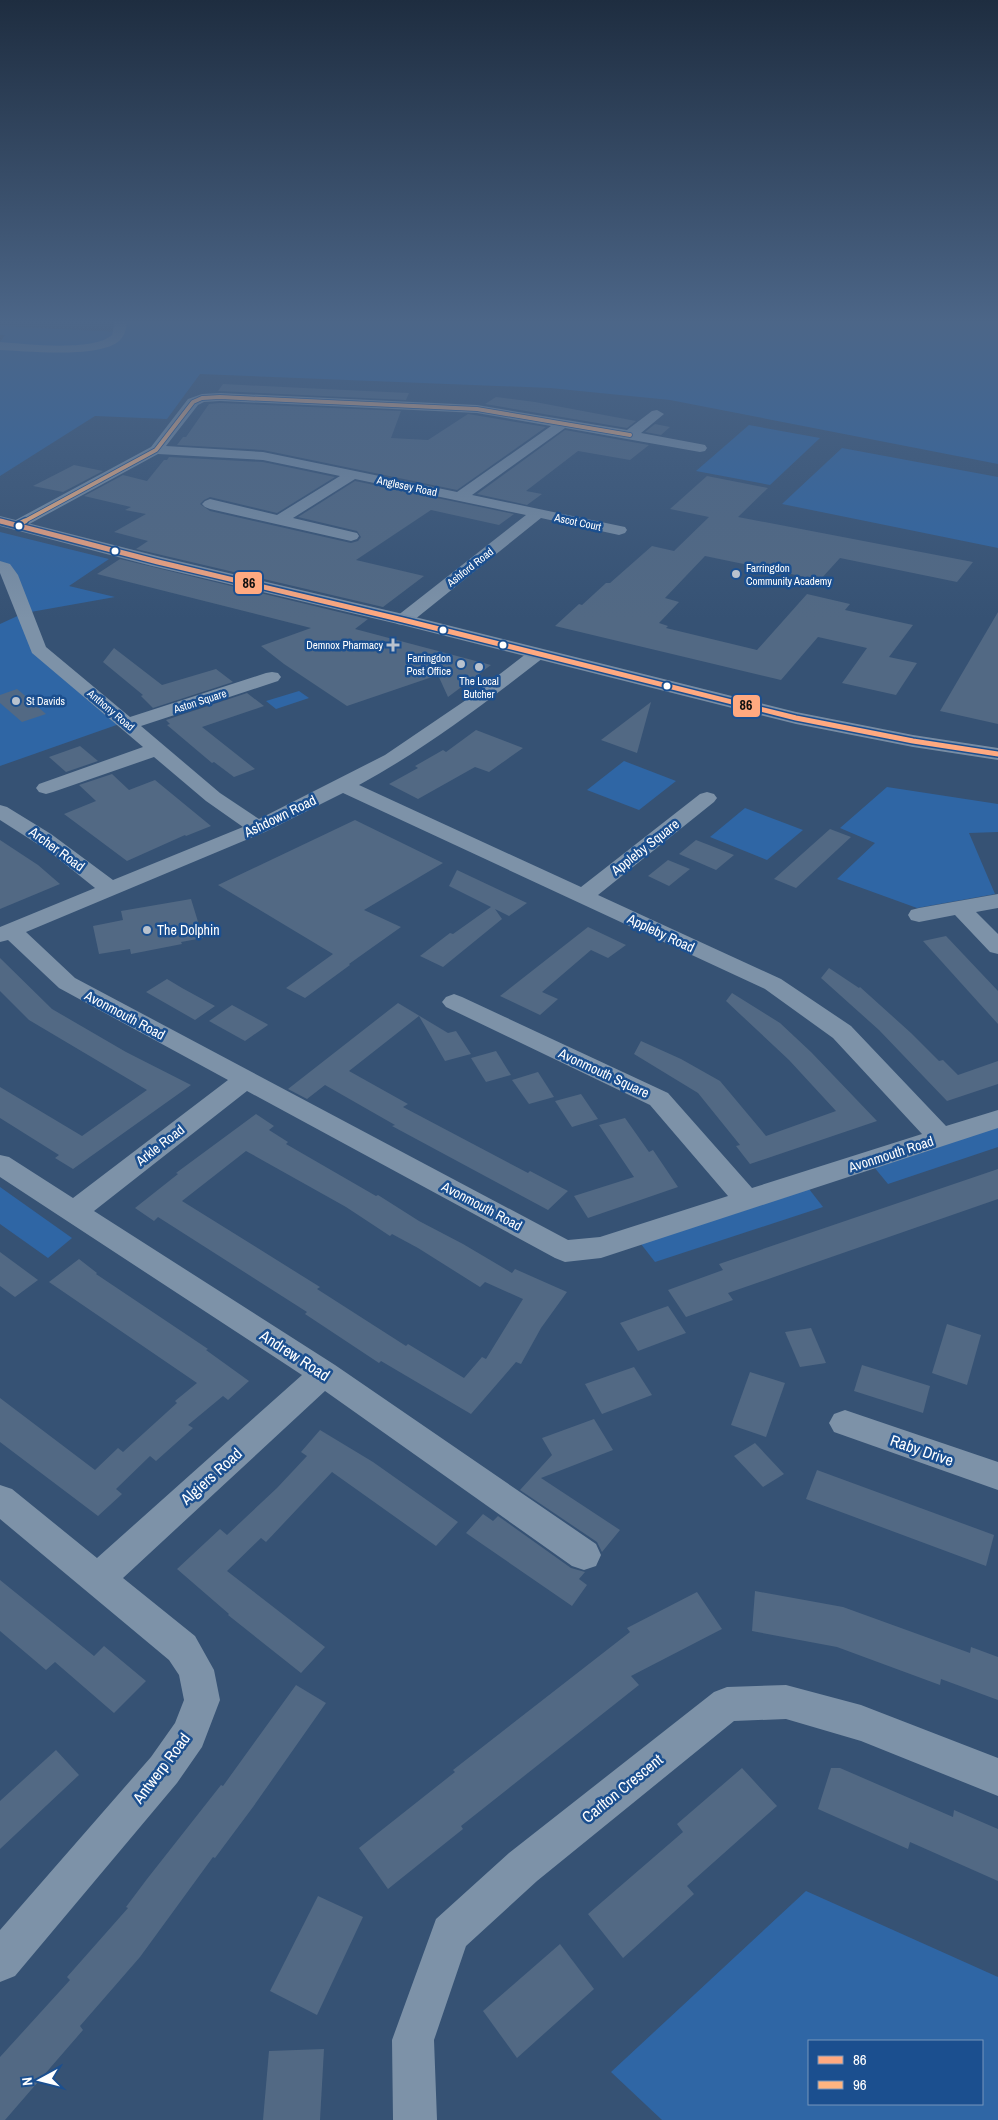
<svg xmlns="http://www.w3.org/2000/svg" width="998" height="2120" viewBox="0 0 998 2120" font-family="'Archivo Narrow',sans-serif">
<rect width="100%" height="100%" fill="#365274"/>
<g fill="#2f66a5" fill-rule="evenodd">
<polygon points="121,322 998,322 998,464 670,400 550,388 200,374 167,419 95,416 0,476 0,342 5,335 0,335 0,326 119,332"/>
<polygon points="749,425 820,438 770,485 696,471"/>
<polygon points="842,448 998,477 998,548 782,504"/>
<polygon points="0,532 109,559 69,586 115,597 25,613 38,649 125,722 0,766 0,624 24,613 0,566"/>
<polygon points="299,691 309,698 276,709 266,701"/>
<polygon points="624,761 676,781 639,810 587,790"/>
<polygon points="887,787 998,804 998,832 969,833 995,894 917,908 837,879 875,843 840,828"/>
<polygon points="745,808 803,830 767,860 710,837"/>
<polygon points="998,1127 998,1147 888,1184 874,1167"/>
<polygon points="0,1187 72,1238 48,1258 0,1224"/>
<polygon points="809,1189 823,1207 655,1262 641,1244"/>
<path d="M806,1891L998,1977V2120H662L611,2072ZM982,2041V2104H809V2041Z"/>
</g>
<g fill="#526984" fill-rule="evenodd">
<polygon points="223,384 324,389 409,393 406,400 218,391"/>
<polygon points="496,397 535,402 636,421 627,428 485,404"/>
<polygon points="220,403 401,411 391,438 428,440 468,414 546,427 457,490 263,450 177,445 183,437 186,437 209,404"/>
<polygon points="655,424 670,427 661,435 645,432"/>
<polygon points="565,430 649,445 630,460 578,451 526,491 542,494 527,505 477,494"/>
<polygon points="169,457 263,462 335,477 277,513 210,497 204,500 200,504 210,511 351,543 358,541 361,537 357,531 298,517 355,481 514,514 499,525 431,510 356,560 424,576 383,607 136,549 148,541 114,532 146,514 125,510 131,507 84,496 123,475 147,481 164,460 167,460"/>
<polygon points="74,465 103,471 63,492 33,486"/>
<polygon points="707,476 768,488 738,517 973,562 957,582 840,558 820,580 705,556 665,598 679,602 659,623 668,626 666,628 757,650 807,594 850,604 845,610 913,625 889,657 917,663 896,695 842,683 867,648 818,637 781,680 555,626 579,604 582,605 606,583 610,583 652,546 674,551 709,517 670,509"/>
<polygon points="120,559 368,619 355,629 491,665 448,697 438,675 347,706 284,664 261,646 311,628 97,574"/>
<polygon points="998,612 998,724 940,711"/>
<polygon points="114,648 162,685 216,669 233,682 153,708 141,696 143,695 103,662"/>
<polygon points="17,689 23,694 46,714 22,722 0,703 0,695"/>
<polygon points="247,693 264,706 202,727 255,769 234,777 214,762 212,763 167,725 170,724 166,720"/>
<polygon points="651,702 637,753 601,740"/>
<polygon points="476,730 523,748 489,772 475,767 418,799 389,784 418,768 415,766 443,750 446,752"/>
<polygon points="80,746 98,761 66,772 49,757"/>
<polygon points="112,774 129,790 155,780 211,826 186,836 185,835 127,861 64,814 96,801 79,785"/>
<polygon points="355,820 443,863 364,910 401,927 349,964 350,965 305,998 286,988 333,954 218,885"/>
<polygon points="830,829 851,837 796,888 774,879"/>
<polygon points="0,840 38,865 60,884 0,909"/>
<polygon points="696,840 714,847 734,855 716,870 679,854"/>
<polygon points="668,860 690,869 669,886 648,876"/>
<polygon points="457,870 527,903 509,916 495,909 502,919 443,967 420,956 450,933 453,934 491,907 449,886"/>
<polygon points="191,899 203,938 181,942 182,944 131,954 130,949 99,954 93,926 123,920 121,911"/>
<polygon points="588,927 626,945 608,958 591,950 542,992 558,999 540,1015 500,996"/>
<polygon points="946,936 998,991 998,1024 923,941"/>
<polygon points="0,958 52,1009 126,1052 191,1085 73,1169 55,1158 59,1155 0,1118 0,1087 82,1136 147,1090 29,1020 0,991"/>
<polygon points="829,968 859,988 860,987 911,1033 939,1061 943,1060 958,1075 998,1061 998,1084 947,1101 879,1030 821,978"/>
<polygon points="167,979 182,988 215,1006 195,1020 146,992"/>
<polygon points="732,993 780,1023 811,1052 877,1121 750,1164 736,1146 740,1145 698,1093 634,1054 641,1041 681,1059 720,1081 766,1136 836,1111 789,1060 726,1001"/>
<polygon points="398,1003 448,1033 456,1031 471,1054 445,1061 419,1016 349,1071 408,1104 403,1107 528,1173 530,1171 568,1191 548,1210 392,1126 395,1125 325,1085 307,1099 288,1089"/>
<polygon points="232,1005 267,1024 268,1025 245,1041 209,1021"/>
<polygon points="496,1051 511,1075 486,1082 471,1058"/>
<polygon points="538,1072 554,1097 529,1104 512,1080"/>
<polygon points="581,1094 598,1119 572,1127 555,1101"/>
<path d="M256,1114L274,1126L269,1130L288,1142L286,1144L376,1196L378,1195L419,1221L463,1244L512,1273L515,1269L567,1292L541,1328L521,1364L516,1362L471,1414L381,1361L379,1363L305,1314L307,1312L158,1217L154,1221L135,1208L178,1174L176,1173ZM246,1151L346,1207L390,1236L392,1234L418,1248L480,1287L485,1282L523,1299L486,1359L482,1357L464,1378L408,1344L406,1346L317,1289L320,1287L182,1201Z"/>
<polygon points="625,1118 649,1152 653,1150 678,1187 588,1218 574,1196 634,1177 599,1125"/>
<polygon points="998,1169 998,1199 728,1293 733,1300 686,1317 668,1290 723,1270 719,1264"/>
<polygon points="0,1252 38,1280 15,1297 0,1286"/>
<polygon points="79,1259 97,1273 96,1274 208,1349 206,1350 249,1381 228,1400 223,1396 188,1425 193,1428 156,1461 150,1456 116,1489 122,1494 98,1516 0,1442 0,1398 95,1470 118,1448 123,1452 177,1403 175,1401 197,1383 49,1282"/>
<polygon points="668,1306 686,1333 638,1351 620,1323"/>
<polygon points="947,1324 981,1335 967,1385 932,1373"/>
<polygon points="811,1328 826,1363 800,1367 785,1332"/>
<polygon points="862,1365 930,1386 923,1413 854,1391"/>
<polygon points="634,1367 652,1395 602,1414 585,1384"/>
<polygon points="750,1372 785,1383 766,1437 731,1425"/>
<polygon points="594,1419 613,1450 541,1478 620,1530 602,1552 597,1542 520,1490 552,1455 542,1438"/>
<polygon points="320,1430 373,1462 458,1522 436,1546 332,1472 266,1542 261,1538 227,1571 325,1647 301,1673 228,1615 229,1614 177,1569 220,1529 227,1535 277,1488 307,1456 301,1452"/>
<polygon points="755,1443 784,1474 763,1487 734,1456"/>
<polygon points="817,1470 994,1535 986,1566 806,1499"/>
<polygon points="483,1514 493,1521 498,1516 571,1568 585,1572 579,1579 587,1585 572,1606 466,1533"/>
<polygon points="0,1580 94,1656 104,1646 146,1681 114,1713 55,1662 46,1670 0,1631"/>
<polygon points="755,1591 843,1607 970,1653 971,1647 998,1657 998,1700 941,1679 940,1685 837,1647 752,1631"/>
<polygon points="697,1592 722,1629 631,1676 639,1685 461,1826 463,1829 388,1889 359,1848 455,1772 453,1770 630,1632 627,1628"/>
<polygon points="296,1685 326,1703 253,1807 215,1858 213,1857 140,1957 80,2026 83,2030 5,2120 0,2120 0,2057 70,1980 67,1977 128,1908 126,1907 147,1879 221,1785 223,1786"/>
<polygon points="56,1750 79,1775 0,1849 0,1801"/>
<polygon points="742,1768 777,1806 687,1886 694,1894 623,1958 588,1914 683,1832 677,1824"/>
<polygon points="831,1768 840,1768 953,1817 954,1810 998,1829 998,1881 910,1842 908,1849 818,1809"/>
<polygon points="318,1896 363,1917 317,2015 270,1991"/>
<polygon points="560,1944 594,1989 517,2058 483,2011"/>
<polygon points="324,2049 320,2120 263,2120 269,2051"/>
</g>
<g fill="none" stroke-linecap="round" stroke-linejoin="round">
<g fill="#7d92a8" fill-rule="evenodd">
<path d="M115,322H127C126,329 125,335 120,340C102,359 25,351 0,350V342C25,344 93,352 112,335Z"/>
<path d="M220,393L477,405L627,430L652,411L657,410L664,414L641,433L700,444L705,445L707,448L705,451L700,452L565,428L472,495L625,527L627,530L625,533L619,535L541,518L409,624L403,625L397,624L394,620L397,616L526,515L355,479L293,518L357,533L359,536L357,539L351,541L210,509L205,507L202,504L205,501L210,499L277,515L340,476L263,460L158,454L22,528H12L9,525L12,522L151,447L188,399L202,394ZM220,401L477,413L551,426L457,492L263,452L166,446L198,405L204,402Z"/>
<path d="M0,561L10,564L18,575L46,647L130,717L266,673L272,672L278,673L281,677L278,681L141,726L220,793L259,819L385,755L466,700L531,650L537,649L543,650L546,654L543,658C484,704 425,749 359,785L581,887L700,794L707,792L714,794L717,798L714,802L598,895L781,979L851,1026L946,1126L998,1110V1128L601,1258L565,1262L555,1258L247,1091L94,1211L335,1365L596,1544L601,1555L596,1566L584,1570L572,1566L325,1391L123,1578L195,1636L214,1670L220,1700L202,1747L177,1783L15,1976L0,1982V1930L151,1757L175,1723L184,1700L179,1675L169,1660L0,1519V1485L12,1489L97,1558L302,1375L0,1177V1155L9,1157L73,1198L228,1080L59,988L8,940L0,942V927L95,888L50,852L0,820V805L7,807L51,834L113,880L243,827L206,801L154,757L53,792L46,794L39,792L36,788L39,784L143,747L32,653L0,573ZM343,793L765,989L833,1038L922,1134L752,1188L668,1093L462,997L454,994L446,997L442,1002L446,1007L650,1105L728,1196L600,1237L568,1240L75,978L26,932L265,832Z"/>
<polygon points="998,894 998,908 976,912 998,934 998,954 990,952 955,915 919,922 911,920 908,915 911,910 919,908"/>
<polygon points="845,1410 998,1462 998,1490 834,1432 829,1423 834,1414"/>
<polygon points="786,1685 861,1705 998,1758 998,1796 861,1741 786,1719 734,1721 537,1881 466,1946 434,2040 437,2120 393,2120 392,2040 436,1919 509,1853 714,1692 727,1687"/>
</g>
<polygon fill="#798da4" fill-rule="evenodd" points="0,516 161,557 403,614 796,712 913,735 998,748 998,760 913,747 796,724 402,625 152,566 0,526"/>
<g stroke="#1b4f8f" stroke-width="5.5">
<polyline id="bus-1-far1" points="0,521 4,522"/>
</g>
<g stroke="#1b4f8f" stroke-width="8">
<polyline id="bus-1" points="0,521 158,562 403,620 796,718 913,741 998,754"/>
</g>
<g stroke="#1b4f8f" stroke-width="5.5">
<polyline id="bus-2-far1" points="23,522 156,450 193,402 202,398 220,397 477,409 630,435"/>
</g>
<g stroke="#1b4f8f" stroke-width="8">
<polyline id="bus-2" points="17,525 25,521"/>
</g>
<use href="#bus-1-far1" stroke="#ffa980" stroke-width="4"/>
<use href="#bus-1" stroke="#ffa980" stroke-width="5"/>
<use href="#bus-2-far1" stroke="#ffb580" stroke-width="4"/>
<use href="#bus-2" stroke="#ffb580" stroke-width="5"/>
</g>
<linearGradient id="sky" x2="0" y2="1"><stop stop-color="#1e2d40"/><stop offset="0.52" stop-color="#4c6688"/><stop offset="1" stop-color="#4c6688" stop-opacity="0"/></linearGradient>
<rect width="998" height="619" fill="url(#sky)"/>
<g fill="#fff" stroke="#1b4f8f" stroke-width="2">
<circle cx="19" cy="526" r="4.5"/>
<circle cx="115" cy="551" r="4.5"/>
<circle cx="443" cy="630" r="4.5"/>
<circle cx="503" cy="645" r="4.5"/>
<circle cx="667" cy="686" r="4.5"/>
</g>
<g fill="#b9c2ce" stroke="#1b4f8f" stroke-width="2">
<circle cx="736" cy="574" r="5"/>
<path d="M390.5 637.5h5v5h5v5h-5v5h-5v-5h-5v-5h5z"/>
<circle cx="461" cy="664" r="5"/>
<circle cx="479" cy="667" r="5"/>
<circle cx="16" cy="701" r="5"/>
<circle cx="147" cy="930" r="5"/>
</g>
<g text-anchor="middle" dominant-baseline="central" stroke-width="5" stroke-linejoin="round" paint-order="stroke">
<g font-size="11" fill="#fff" stroke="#1b4f8f">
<text transform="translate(407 486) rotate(12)">Anglesey Road</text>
<text transform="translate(578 522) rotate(12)">Ascot Court</text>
<text transform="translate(470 567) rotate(-38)">Ashford Road</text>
<text transform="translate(200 701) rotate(-18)">Aston Square</text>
<text transform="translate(111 710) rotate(40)">Anthony Road</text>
</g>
<g font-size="11" fill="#fff" stroke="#1b4f8f" text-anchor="start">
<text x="746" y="568">Farringdon<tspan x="746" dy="13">Community Academy</tspan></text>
<text x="383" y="645" text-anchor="end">Demnox Pharmacy</text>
<text x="451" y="658" text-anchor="end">Farringdon<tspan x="451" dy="13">Post Office</tspan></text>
<text x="479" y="681" text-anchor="middle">The Local<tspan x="479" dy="13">Butcher</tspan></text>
<text x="26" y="701">St Davids</text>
</g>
<g font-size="14" fill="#fff" stroke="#1b4f8f">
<text transform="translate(280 816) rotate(-26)">Ashdown Road</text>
<text transform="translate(645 847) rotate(-38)">Appleby Square</text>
<text transform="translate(57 849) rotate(36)">Archer Road</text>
<text transform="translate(661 933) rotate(25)">Appleby Road</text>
<text transform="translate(125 1015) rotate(28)">Avonmouth Road</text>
<text transform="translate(604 1073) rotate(25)">Avonmouth Square</text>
<text transform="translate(160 1145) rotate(-38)">Arkle Road</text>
<text transform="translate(891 1154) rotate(-18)">Avonmouth Road</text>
<text transform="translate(482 1206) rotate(28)">Avonmouth Road</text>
</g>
<g font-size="14" fill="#fff" stroke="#1b4f8f" text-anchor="start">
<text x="157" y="930">The Dolphin</text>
</g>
<g font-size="16" fill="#fff" stroke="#1b4f8f">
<text transform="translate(295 1355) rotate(33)">Andrew Road</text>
<text transform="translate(922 1450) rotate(19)">Raby Drive</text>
<text transform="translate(211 1476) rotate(-42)">Algiers Road</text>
<text transform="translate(161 1768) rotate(-53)">Antwerp Road</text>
<text transform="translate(622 1788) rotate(-39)">Carlton Crescent</text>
</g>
</g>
<g stroke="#1b4f8f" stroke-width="2">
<rect x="234" y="571" width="29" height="24" rx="5" fill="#ffa980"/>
<rect x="732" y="694" width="29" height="24" rx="5" fill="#ffa980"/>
</g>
<g font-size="14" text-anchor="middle" font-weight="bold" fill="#111">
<text x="249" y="588">86</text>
<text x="746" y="710">86</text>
</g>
<rect x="808" y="2040" width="175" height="65" fill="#1b4f8f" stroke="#7695bc"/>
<rect x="818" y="2056" width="25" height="8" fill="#ffa980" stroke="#7695bc"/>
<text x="853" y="2065" font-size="15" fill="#ffffff">86</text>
<rect x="818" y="2081" width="25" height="8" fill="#ffb580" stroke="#7695bc"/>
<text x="853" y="2090" font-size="15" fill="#ffffff">96</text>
<g transform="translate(40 2080) rotate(263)" stroke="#1b4f8f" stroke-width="4" paint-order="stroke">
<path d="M0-4L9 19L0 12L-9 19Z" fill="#ffffff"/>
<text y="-8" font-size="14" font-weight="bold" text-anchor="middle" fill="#ffffff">N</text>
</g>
</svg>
